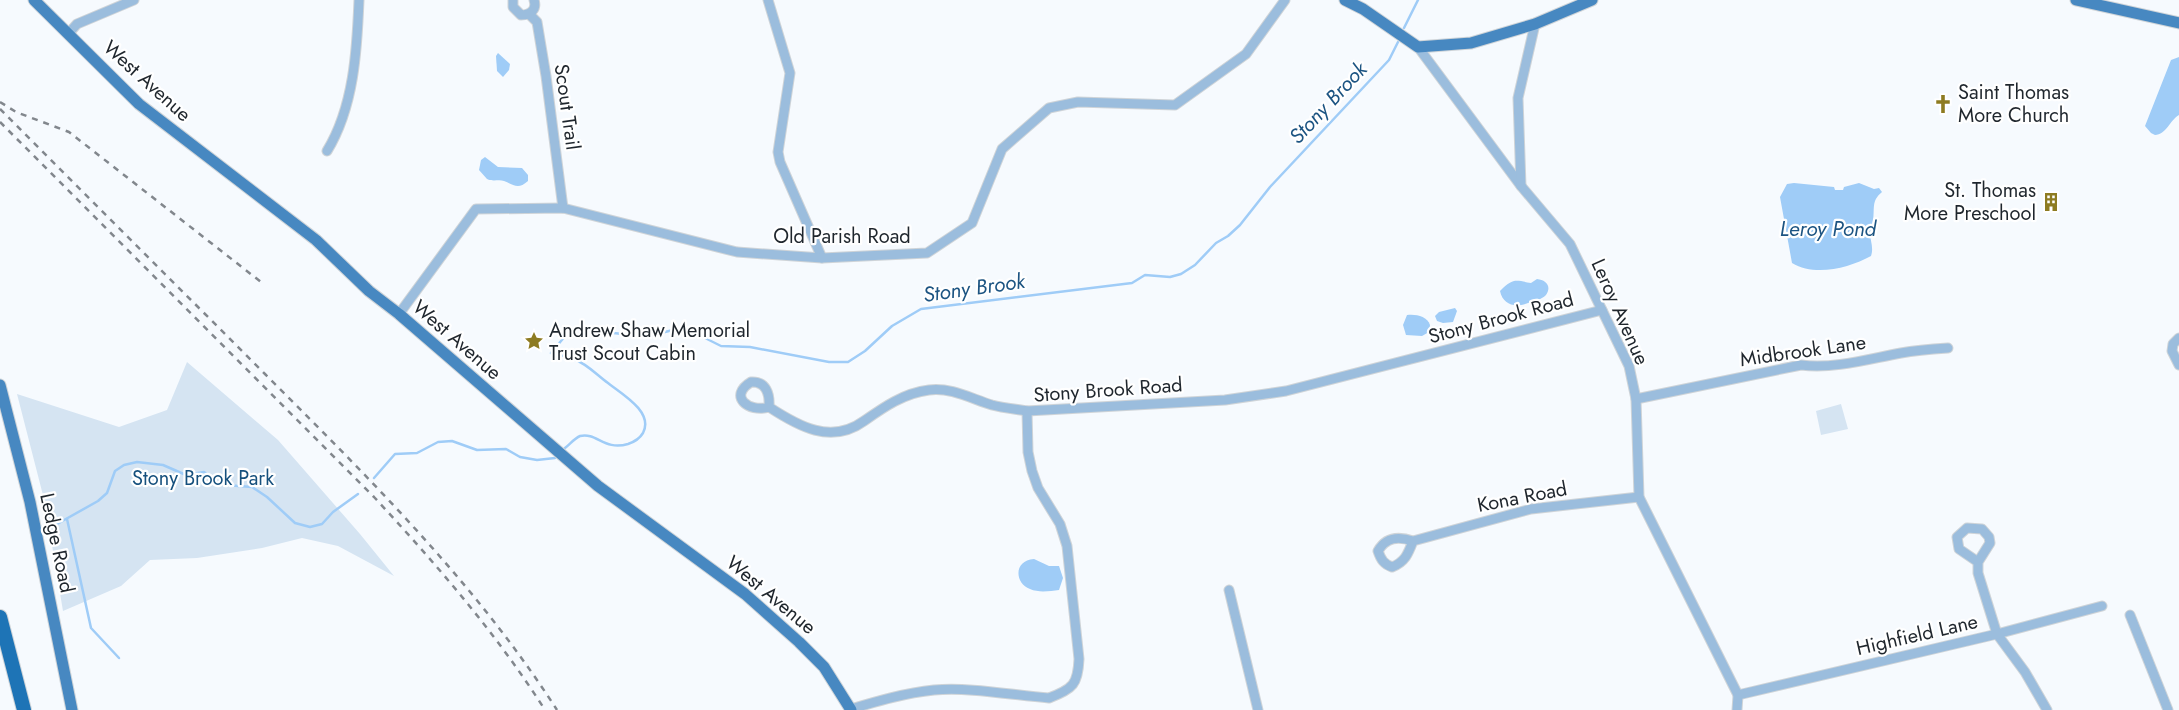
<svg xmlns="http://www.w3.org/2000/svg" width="2179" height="710" viewBox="0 0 2179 710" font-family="Jost,sans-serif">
<rect width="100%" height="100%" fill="#f6fafe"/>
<g fill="#d5e4f2">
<polygon points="187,362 278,440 360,534 394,576 338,546 302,538 262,548 197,558 150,560 121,586 63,611 45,503 17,394 119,427 167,410"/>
<polygon points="1841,404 1848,429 1821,435 1816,411"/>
</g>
<g fill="#9fccf7">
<polygon points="498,53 510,64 509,70 503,77 497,71 496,56"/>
<path d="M2179,57V115C2170,120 2166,135 2155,135L2151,133L2145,126L2171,60Z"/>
<path d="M485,157L498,167L522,168L528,175V181C518,190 514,185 504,181C499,179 493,182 487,179L479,170L481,160Z"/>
<path d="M1794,183L1834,187L1835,190H1843L1844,187L1859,183L1874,189L1879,188L1882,192C1871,201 1875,208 1873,221C1872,224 1871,228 1870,232C1870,241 1874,247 1871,256C1849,268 1815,277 1792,263L1780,197L1787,184Z"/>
<path d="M1537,279C1546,280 1552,286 1546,295C1541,300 1534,301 1528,303C1515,308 1503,305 1500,291C1513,278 1515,280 1531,283Z"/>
<polygon points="1455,308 1457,311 1453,322 1443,323 1437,321 1435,316 1439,312"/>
<path d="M1407,315C1416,314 1427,316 1430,325L1429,332L1422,336L1406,335L1403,325Z"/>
<path d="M1034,559L1049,566H1059L1063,578L1059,590C1050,591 1039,593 1030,589C1014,583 1014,560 1034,559Z"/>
</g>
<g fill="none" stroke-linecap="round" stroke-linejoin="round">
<g stroke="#9fccf7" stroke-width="2.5">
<polyline points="1404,28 1418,0"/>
<path d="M565,448C570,444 575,438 580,436C597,432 604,451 628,444C634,442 640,438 643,433C654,412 622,394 608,383C597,375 587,364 574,359C567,356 559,355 551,353L571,329L634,335H653L673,330L693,332L721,346L750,347L829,362H848L865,351L892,326L921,309L1132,283L1145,275L1170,277L1181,274L1195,265L1216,243L1228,236L1240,225L1270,187L1389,60L1398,42"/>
<polyline points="374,478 395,454 417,453 438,442 452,441 477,450 506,449 520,457 537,460 555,458"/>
<polyline points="67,519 91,628 119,658"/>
<polyline points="57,524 98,501 107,493 115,471 124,465 137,462 163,465 186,475 204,472 218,483 225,485 252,487 267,497 295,523 310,527 322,524 333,512 358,494"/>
</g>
<g stroke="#cfd4d8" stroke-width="11">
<g id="minor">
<path d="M513,0V7L521,15C531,15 537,9 534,0"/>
<polyline points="768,0 790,73 778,152 780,162 822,258"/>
<polyline points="529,14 537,22 546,76 563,208"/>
<polyline points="68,34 77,24 134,0"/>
<polyline points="1418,47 1521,186 1570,244 1629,366 1636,399 1639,497 1738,695 1737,710"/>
<path d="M327,151C354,107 357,50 359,0"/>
<polyline points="1521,186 1518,98 1535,24"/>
<polyline points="399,314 476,209 563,208 737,252 822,258 927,253 972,223 1002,149 1049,108 1078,102 1175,105 1246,54 1285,0"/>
<polyline points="2179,338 2173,344 2172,351 2179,365"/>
<path d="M1636,399L1801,365C1835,369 1868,359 1901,353C1917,350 1932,349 1948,348"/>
<path d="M769,407C770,394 766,381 751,382C728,396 748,413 769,407C798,426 831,445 864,421C884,407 904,393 929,390C951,387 972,399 992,405C1003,408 1015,409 1027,411L1225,400L1286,391L1602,310"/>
<path d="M1413,541C1398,536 1386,537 1378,551C1381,560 1384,564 1392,567C1405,562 1408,554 1413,541L1531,509L1639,497"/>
<polyline points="1978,562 1990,543 1989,537 1982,529 1967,528 1957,537 1959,549 1978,562 1978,573 1997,634 2025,672 2047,710"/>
<polyline points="1229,590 1258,710"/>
<polyline points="2130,615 2168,710"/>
<polyline points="1738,695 1997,634 2102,606"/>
<path d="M851,709C878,701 905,693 934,690C971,687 1011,695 1049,698C1073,689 1078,684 1079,659L1067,546L1060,524L1038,488L1032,471L1028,452L1027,411"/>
</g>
</g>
<g stroke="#cfd4d8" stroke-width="13">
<g id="major">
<polyline points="34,0 139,104 316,240 369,291 399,314 598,486 745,594 799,642 824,667 851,710"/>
<polyline points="1345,0 1363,9 1418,47 1471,43 1535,24 1592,0"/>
<polyline points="2076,0 2179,23"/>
<polyline points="0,385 30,502 72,710"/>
</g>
</g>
<g stroke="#cfd4d8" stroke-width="16">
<polyline id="highway" points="0,617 24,710"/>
</g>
<use href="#minor" stroke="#9bbddd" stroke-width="9"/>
<use href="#major" stroke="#4788c1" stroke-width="11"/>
<use href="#highway" stroke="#1e74b6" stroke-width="14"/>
<g stroke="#82878d" stroke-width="2.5" stroke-dasharray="6 6" stroke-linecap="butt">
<polyline points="0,102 16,112 69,132 261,282"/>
<path d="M0,109C88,197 177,286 265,374C371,480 476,584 557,710"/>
<path d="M0,122L374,497C436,564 496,633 545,710"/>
</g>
</g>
<defs>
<g id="church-bare" transform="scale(1.5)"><path d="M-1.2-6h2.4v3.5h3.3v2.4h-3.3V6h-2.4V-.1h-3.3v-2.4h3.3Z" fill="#8d7b21" stroke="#fff" stroke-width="2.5" paint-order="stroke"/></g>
<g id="building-bare" transform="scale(1.5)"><path d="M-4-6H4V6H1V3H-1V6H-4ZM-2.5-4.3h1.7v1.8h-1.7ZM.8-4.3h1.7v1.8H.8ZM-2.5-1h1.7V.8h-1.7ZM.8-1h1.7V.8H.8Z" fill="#8d7b21" stroke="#fff" stroke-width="2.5" paint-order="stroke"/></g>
<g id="sight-bare" transform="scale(1.5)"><path d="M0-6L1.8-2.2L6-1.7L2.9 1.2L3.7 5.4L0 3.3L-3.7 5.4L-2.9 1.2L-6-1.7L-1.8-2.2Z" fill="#8d7b21" stroke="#fff" stroke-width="2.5" paint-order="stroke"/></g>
</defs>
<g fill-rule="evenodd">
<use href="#church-bare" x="1943" y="104"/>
<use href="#building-bare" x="2051" y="202"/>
<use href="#sight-bare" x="534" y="341"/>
</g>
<g text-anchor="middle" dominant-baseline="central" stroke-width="4.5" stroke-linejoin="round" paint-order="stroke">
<g font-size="20" fill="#1f262d" stroke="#fff">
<text transform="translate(147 81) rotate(42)">West Avenue</text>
<text transform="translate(567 107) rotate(82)">Scout Trail</text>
<text x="842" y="236">Old Parish Road</text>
<text transform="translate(1620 312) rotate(66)">Leroy Avenue</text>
<text transform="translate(1501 318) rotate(-15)">Stony Brook Road</text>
<text transform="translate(457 340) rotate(41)">West Avenue</text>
<text transform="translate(1803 351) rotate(-8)">Midbrook Lane</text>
<text transform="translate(1108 390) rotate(-4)">Stony Brook Road</text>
<text transform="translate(1522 497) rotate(-11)">Kona Road</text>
<text transform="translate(57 543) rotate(78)">Ledge Road</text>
<text transform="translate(771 595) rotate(40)">West Avenue</text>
<text transform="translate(1917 635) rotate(-13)">Highfield Lane</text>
</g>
<g font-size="20" fill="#1f262d" stroke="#fff" text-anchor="start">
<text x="1958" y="92">Saint Thomas<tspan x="1958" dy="23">More Church</tspan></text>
<text x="2036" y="190" text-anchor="end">St. Thomas<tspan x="2036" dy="23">More Preschool</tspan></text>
<text x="549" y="330">Andrew Shaw Memorial<tspan x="549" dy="23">Trust Scout Cabin</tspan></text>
</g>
<g font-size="20" fill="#16507d" stroke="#fff">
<text x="203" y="478">Stony Brook Park</text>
</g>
<g font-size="21" font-style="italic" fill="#1c5482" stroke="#fff">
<text transform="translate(1328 103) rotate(-47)">Stony Brook</text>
<text x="1828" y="229">Leroy Pond</text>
<text transform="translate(974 288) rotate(-8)">Stony Brook</text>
</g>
</g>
</svg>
